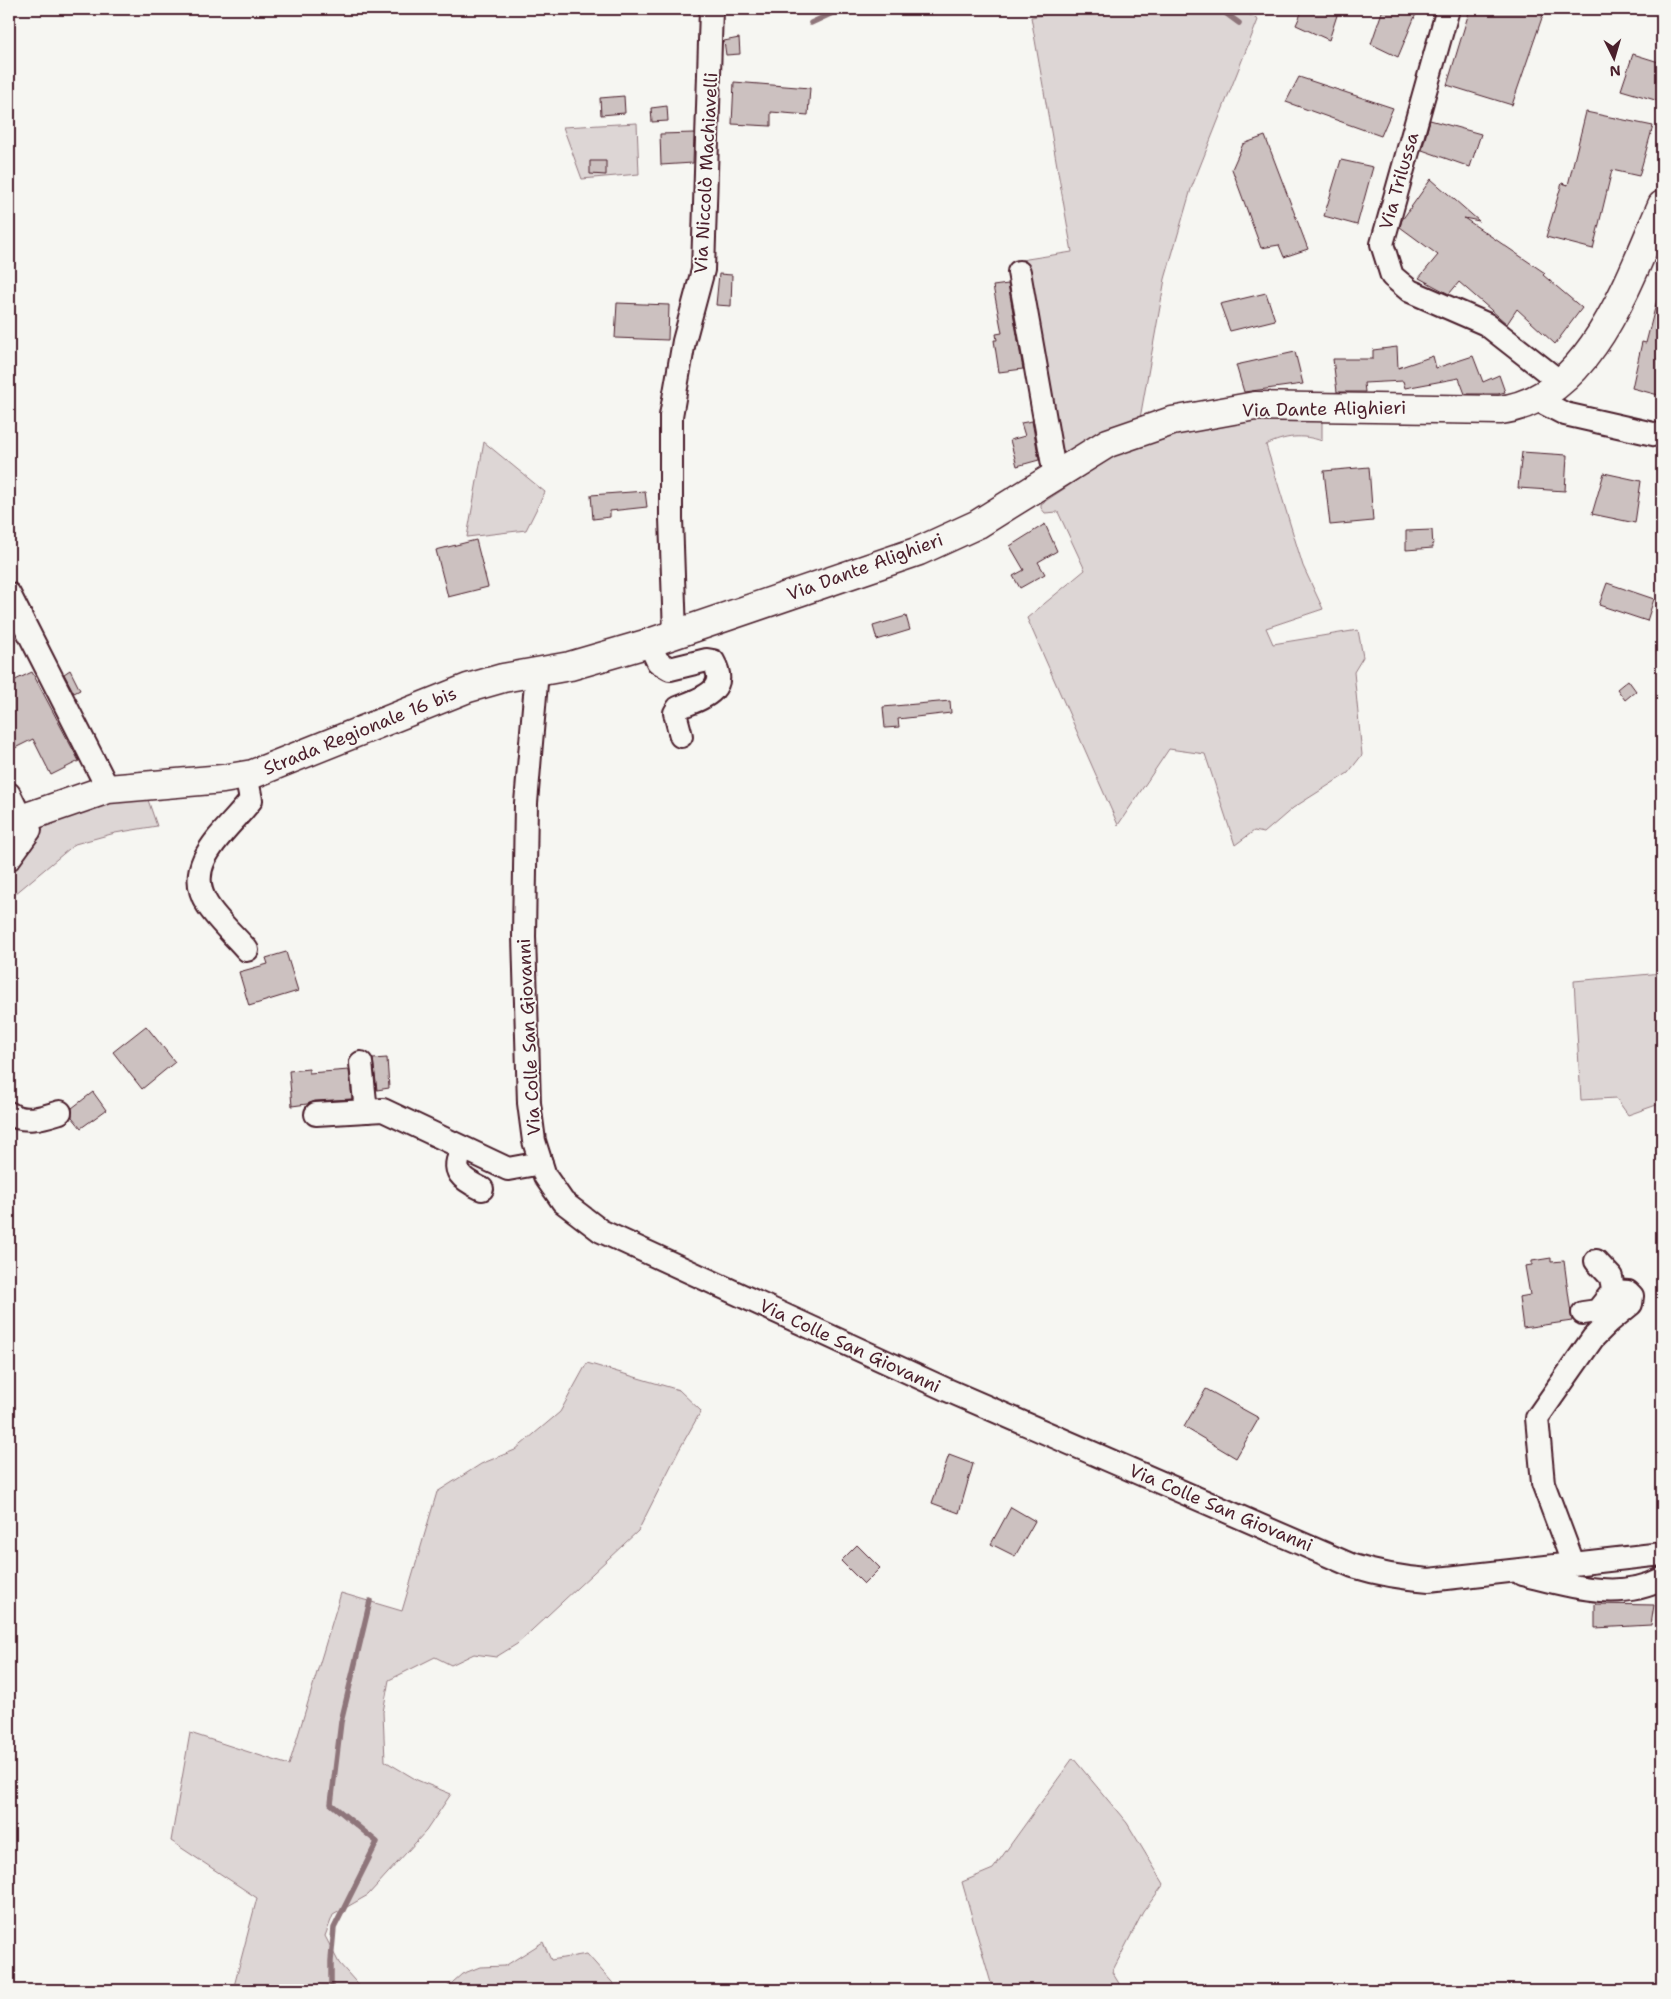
<svg xmlns="http://www.w3.org/2000/svg" width="1671" height="1999" viewBox="0 0 1671 1999" font-family="'Shantell Sans',sans-serif">
<rect width="100%" height="100%" fill="#f6f6f2"/>
<filter id="ink" filterUnits="userSpaceOnUse"><feTurbulence type="fractalNoise" baseFrequency=".02" numOctaves="2"/><feDisplacementMap in="SourceGraphic" scale="10" xChannelSelector="R" yChannelSelector="G"/><feConvolveMatrix kernelMatrix="1 2 1 2 8 2 1 2 1" color-interpolation-filters="sRGB"/></filter>
<g filter="url(#ink)">
<g fill="#ddd6d5" stroke="#947a80">
<polygon points="1055,9 1240,9 1258,20 1191,189 1165,279 1139,424 1064,465 1021,260 1072,252 1031,17 1056,13"/>
<polygon points="637,123 639,174 582,179 563,127"/>
<path d="M1269,416L1322,420V441C1302,434 1285,436 1266,445L1303,566L1323,609L1266,628L1273,644L1358,630L1363,657L1354,672L1362,755L1348,773L1293,808L1264,833L1254,831L1235,845L1205,754L1169,749L1118,825L1027,618L1085,570L1058,512L1045,513L1041,508V504L1112,457L1142,442L1221,423Z"/>
<polygon points="484,442 545,492 526,530 467,537"/>
<polygon points="147,797 157,826 115,833 75,844 9,899 9,821 24,809"/>
<polygon points="1662,973 1662,1103 1628,1115 1616,1098 1581,1100 1574,981"/>
<polygon points="587,1363 679,1390 701,1411 679,1450 638,1531 517,1644 496,1657 474,1654 451,1665 435,1657 389,1680 383,1712 385,1761 417,1780 451,1794 426,1831 368,1895 333,1915 325,1936 339,1963 363,1990 233,1990 257,1898 171,1841 190,1733 289,1765 341,1593 402,1611 437,1492 481,1464 515,1450 560,1412"/>
<polygon points="1073,1758 1127,1823 1164,1884 1143,1912 1112,1972 1123,1990 993,1990 962,1882 993,1869"/>
<polygon points="543,1942 551,1960 587,1954 619,1990 444,1990 462,1974 480,1967 505,1966"/>
</g>
<g fill="none" stroke-linecap="round" stroke-linejoin="round">
<g stroke="#8e747a" stroke-width="5.5">
<polyline points="1220,9 1239,23"/>
<polyline points="811,23 841,9"/>
<polyline points="331,1990 331,1961 334,1928 377,1842 331,1804 341,1722 370,1601"/>
</g>
</g>
<g fill="#ccc1c0" stroke="#4a1f2b">
<polygon points="1303,9 1339,9 1329,40 1296,25"/>
<polygon points="1383,9 1418,9 1398,57 1371,44"/>
<polygon points="1470,9 1545,9 1512,105 1447,85"/>
<polygon points="739,38 740,54 726,55 724,41"/>
<polygon points="1633,54 1662,63 1662,102 1621,90"/>
<polygon points="1299,77 1393,108 1381,136 1286,102"/>
<polygon points="734,82 810,88 808,115 771,112 771,126 732,124"/>
<polygon points="624,96 625,113 601,115 600,98"/>
<polygon points="667,106 668,121 652,122 651,108"/>
<polygon points="1586,112 1653,126 1639,176 1612,170 1593,249 1546,237 1562,183 1568,185"/>
<polygon points="1430,120 1481,134 1470,167 1422,150"/>
<polygon points="694,133 693,163 661,165 660,134"/>
<polygon points="1265,136 1308,249 1284,257 1279,245 1261,248 1232,169 1243,144"/>
<polygon points="1341,160 1373,167 1357,225 1324,216"/>
<polygon points="590,161 606,161 606,175 590,174"/>
<polygon points="1431,179 1479,221 1464,218 1545,273 1543,275 1582,308 1555,344 1517,309 1507,324 1459,282 1449,294 1419,278 1438,255 1400,227 1402,220"/>
<polygon points="719,274 732,275 731,306 716,305"/>
<polygon points="1008,284 1023,369 999,372 994,340 997,340 996,334 1002,333 993,286"/>
<polygon points="1266,293 1275,320 1230,331 1220,304"/>
<polygon points="1657,300 1662,301 1662,396 1632,388 1642,342 1646,343"/>
<polygon points="617,303 669,305 668,340 615,338"/>
<polygon points="1397,347 1398,368 1433,356 1436,368 1473,356 1483,382 1499,375 1505,392 1498,394 1465,394 1459,378 1405,388 1403,381 1364,383 1365,392 1337,392 1333,359 1373,359 1373,350"/>
<polygon points="1295,352 1303,384 1244,392 1236,365"/>
<polygon points="1032,421 1039,460 1017,466 1010,440 1025,436 1021,423"/>
<polygon points="1522,452 1567,455 1565,491 1518,488"/>
<polygon points="1369,467 1373,521 1330,525 1324,471"/>
<polygon points="1604,473 1641,481 1635,523 1592,514"/>
<polygon points="645,491 647,507 610,511 610,517 593,519 591,495"/>
<polygon points="1045,524 1057,551 1038,562 1045,574 1020,588 1013,576 1024,570 1010,546"/>
<polygon points="1432,530 1433,548 1406,550 1406,531"/>
<polygon points="476,540 488,587 448,597 436,550"/>
<polygon points="1607,583 1654,599 1647,621 1599,605"/>
<polygon points="906,616 910,630 877,640 873,626"/>
<polygon points="70,670 80,690 74,693 64,674"/>
<polygon points="32,672 79,761 51,775 33,739 9,751 9,683"/>
<polygon points="1628,680 1636,691 1625,700 1617,689"/>
<polygon points="950,701 951,713 898,719 899,727 885,728 883,707"/>
<polygon points="286,952 298,991 249,1006 239,972 268,964 266,958"/>
<polygon points="146,1026 175,1062 142,1089 113,1052"/>
<polygon points="387,1058 389,1088 377,1090 373,1059"/>
<polygon points="309,1069 309,1073 349,1070 352,1099 315,1101 307,1104 292,1106 289,1071"/>
<polygon points="93,1092 106,1110 81,1128 72,1117 72,1108"/>
<polygon points="1551,1258 1551,1262 1564,1261 1572,1321 1523,1328 1519,1297 1530,1295 1525,1266 1532,1265 1532,1261"/>
<polygon points="1206,1389 1259,1418 1236,1458 1184,1427"/>
<polygon points="949,1455 973,1464 959,1513 932,1503"/>
<polygon points="1011,1507 1035,1521 1015,1556 991,1544"/>
<polygon points="857,1545 880,1568 864,1584 841,1561"/>
<polygon points="1595,1604 1654,1605 1651,1625 1595,1628"/>
</g>
<g fill="none" stroke-linecap="round" stroke-linejoin="round">
<g stroke="#4a1f2b" stroke-width="26">
<g id="minor">
<polyline points="1448,9 1382,244 1392,276 1410,291 1486,324 1560,382"/>
<polyline points="1019,272 1055,476"/>
<polyline points="1536,399 1565,414 1662,436"/>
<polyline points="9,594 108,789"/>
<polyline points="675,634 671,518 671,416 684,341 703,270 711,9"/>
<path d="M649,643L658,662L670,669L707,660L713,661C730,691 702,698 678,708L675,713L681,736"/>
<path d="M537,671L526,803L524,936L529,1103L534,1141L545,1176L563,1202L601,1231L945,1389L1353,1566C1379,1574 1402,1578 1429,1580L1662,1554"/>
<path d="M246,775L251,800C229,830 181,862 207,904C217,920 234,935 247,950"/>
<polyline points="9,794 21,819 30,830 9,859"/>
<polyline points="361,1063 366,1111"/>
<path d="M9,1113C24,1124 44,1117 60,1112"/>
<polyline points="316,1114 383,1110 508,1169 541,1163"/>
<path d="M464,1149C448,1171 463,1180 482,1189"/>
<polyline points="1583,1313 1597,1311 1613,1291 1611,1277 1596,1261"/>
<polyline points="1573,1563 1543,1483 1537,1418 1593,1338 1609,1322 1631,1304 1632,1296 1628,1292 1613,1291"/>
<path d="M1522,1574C1567,1585 1618,1602 1662,1579"/>
</g>
</g>
<g stroke="#4a1f2b" stroke-width="31">
<path id="major" d="M9,825L21,819L108,789L223,779L253,774L468,688L503,678L570,666L649,643L919,551L978,524L1108,443L1172,421L1255,406L1500,410C1591,399 1630,277 1662,205"/>
</g>
<use href="#minor" stroke="#f6f6f2" stroke-width="22"/>
<use href="#major" stroke="#f6f6f2" stroke-width="28"/>
</g>
</g>
<g text-anchor="middle" dominant-baseline="central" stroke-width="4" stroke-linejoin="round" paint-order="stroke">
<g font-size="18" fill="#4a1f2b" stroke="#f6f6f2">
<text transform="translate(706 173) rotate(-87)">Via Niccolò Machiavelli</text>
<text transform="translate(1399 181) rotate(-74)">Via Trilussa</text>
<text transform="translate(1324 409) rotate(-1)">Via Dante Alighieri</text>
<text transform="translate(865 567) rotate(-20)">Via Dante Alighieri</text>
<text transform="translate(360 731) rotate(-22)">Strada Regionale 16 bis</text>
<text transform="translate(529 1037) rotate(-93)">Via Colle San Giovanni</text>
<text transform="translate(850 1346) rotate(25)">Via Colle San Giovanni</text>
<text transform="translate(1221 1508) rotate(23)">Via Colle San Giovanni</text>
</g>
</g>
<rect width="1671" height="1999" fill="none" stroke="#f6f6f2" stroke-width="30"/>
<rect x="15" y="15" width="1641" height="1969" fill="none" stroke="#4a1f2b" stroke-width="2" filter="url(#ink)"/>
<g transform="translate(1614 58) rotate(175)" stroke="#f6f6f2" stroke-width="4" paint-order="stroke">
<path d="M0-4L9 19L0 12L-9 19Z" fill="#4a1f2b"/>
<text y="-8" font-size="14" font-weight="bold" text-anchor="middle" fill="#4a1f2b">N</text>
</g>
</svg>
